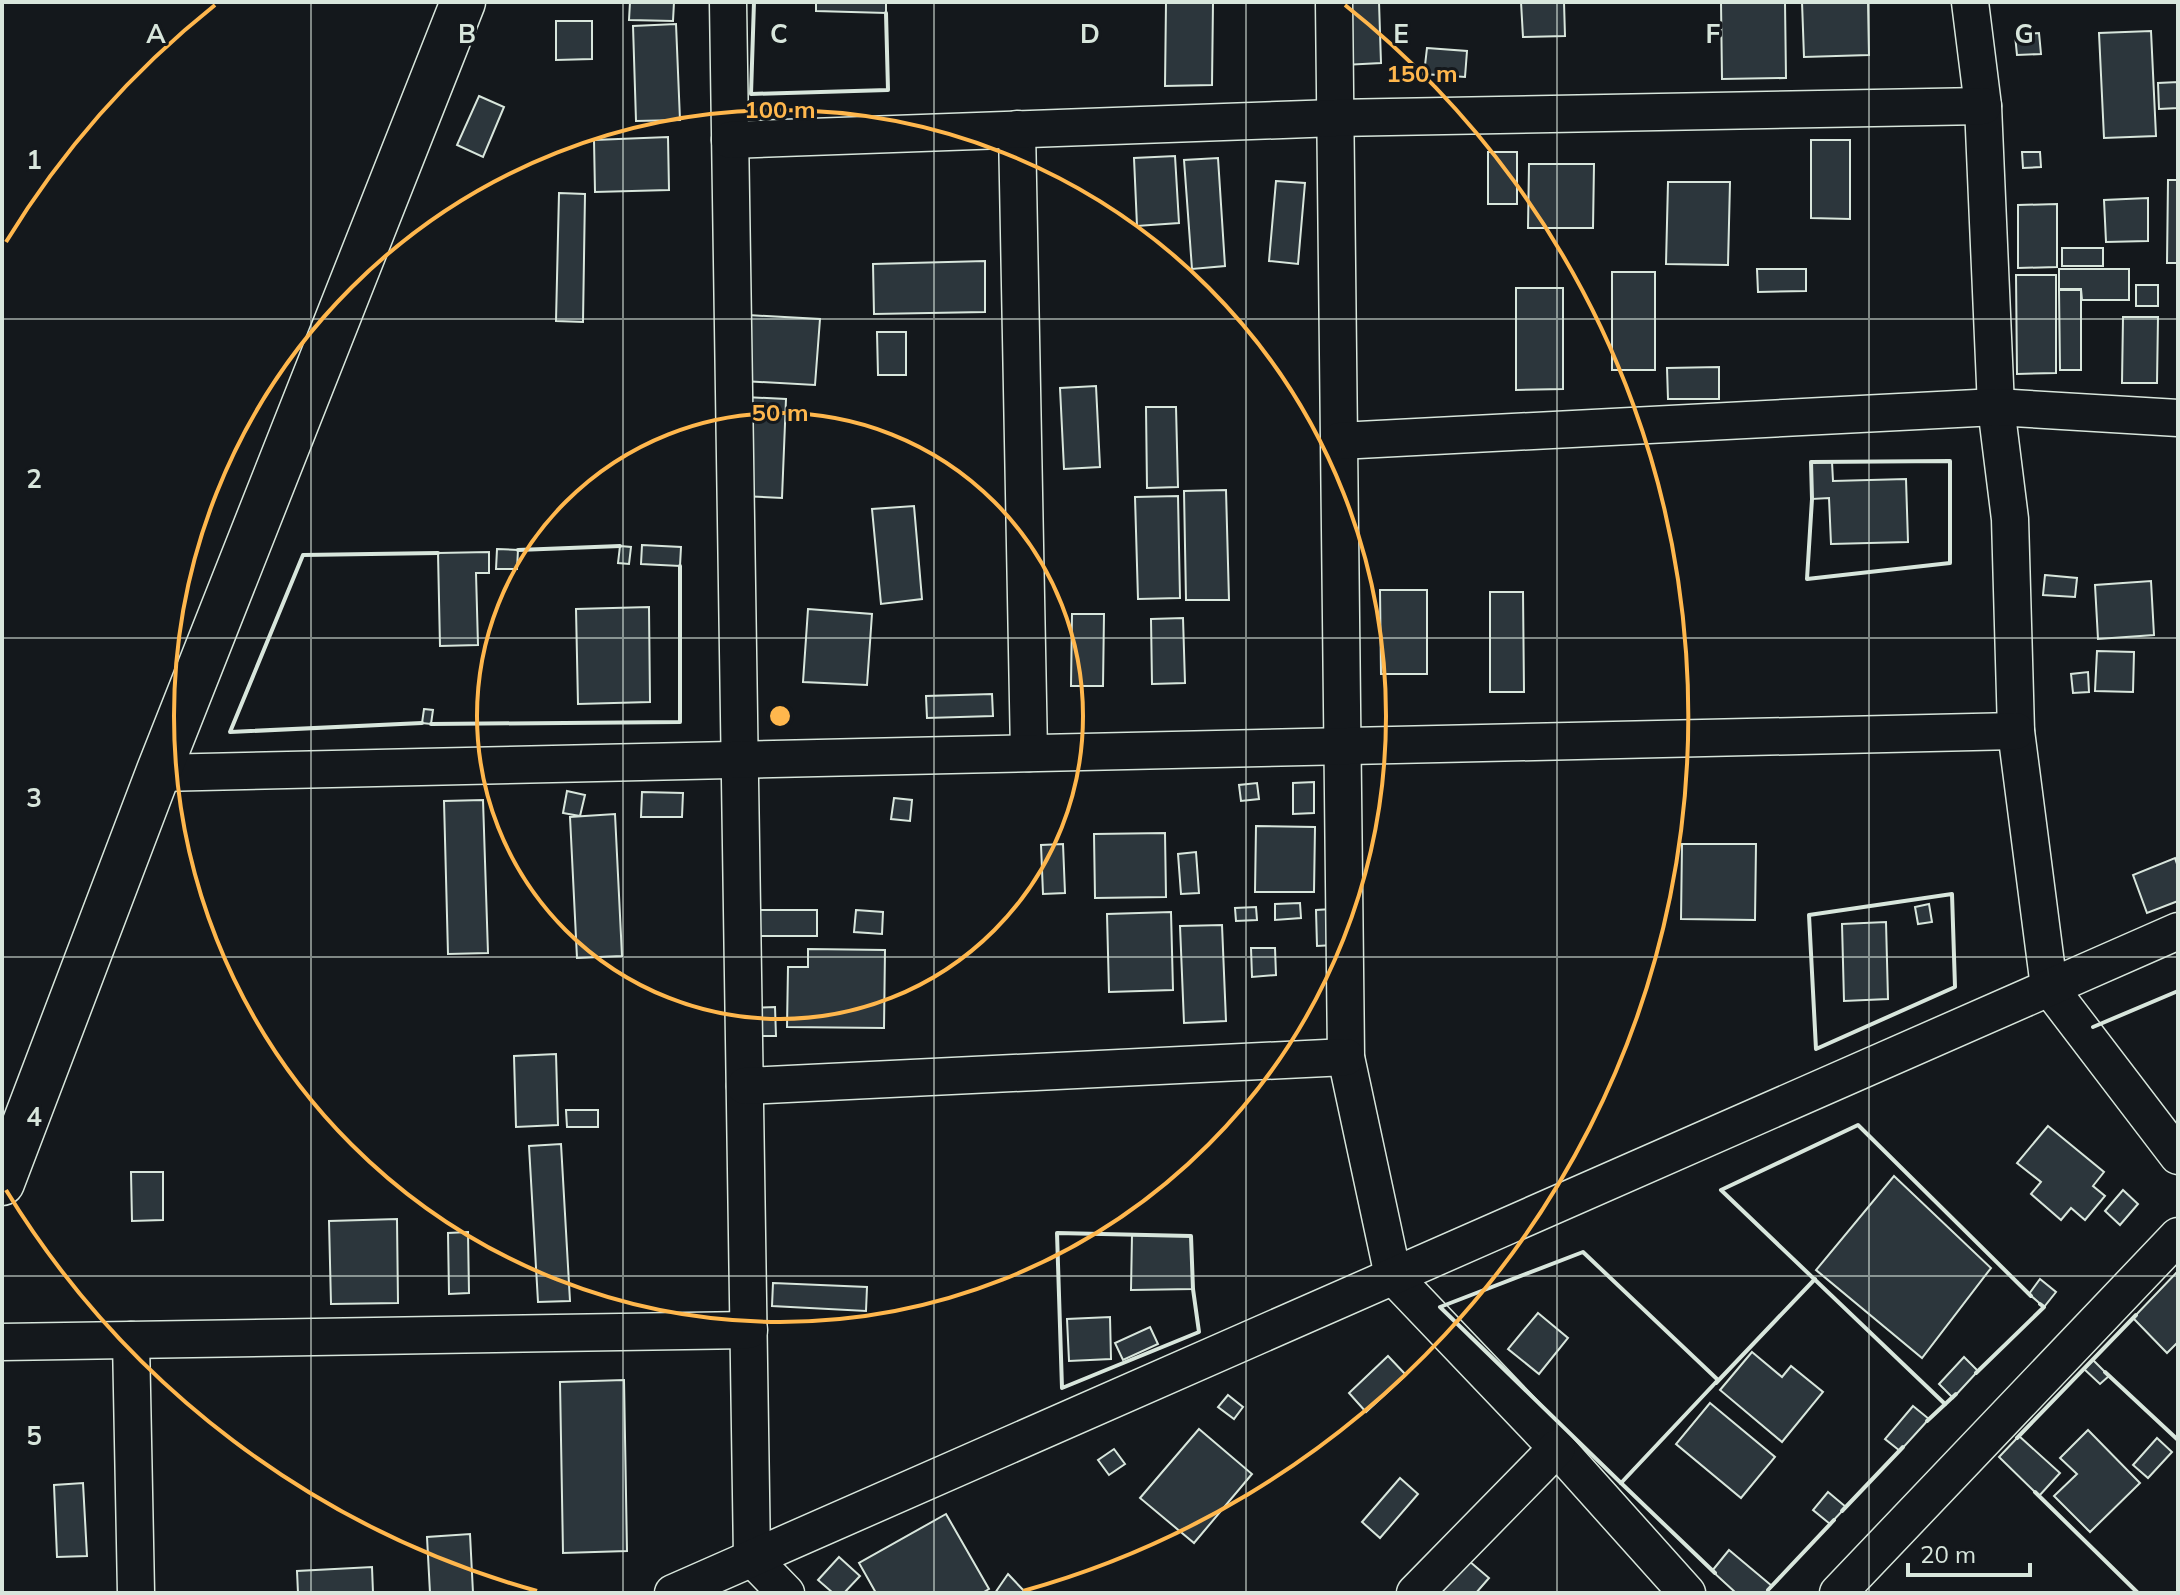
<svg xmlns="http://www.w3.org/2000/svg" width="2180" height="1595" viewBox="0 0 2180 1595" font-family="Mulish,sans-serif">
<rect width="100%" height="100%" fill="#14181c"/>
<g fill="#2c363c" stroke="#d8e6dc" stroke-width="2">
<polygon points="630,2 674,2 673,21 629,20"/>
<polygon points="816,2 886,2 886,13 816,11"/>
<polygon points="1166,2 1213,2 1212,85 1165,86"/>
<polygon points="1342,2 1379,2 1381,63 1344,65"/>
<polygon points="1521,2 1564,2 1565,36 1523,37"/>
<polygon points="1721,2 1785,2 1786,78 1722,79"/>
<polygon points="1802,2 1868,2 1869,55 1804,57"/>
<polygon points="556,21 592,21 592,59 556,60"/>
<polygon points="676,24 680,120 636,121 633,26"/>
<polygon points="2151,31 2156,136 2104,138 2099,33"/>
<polygon points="2039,33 2041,54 2017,55 2015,35"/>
<polygon points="1427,48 1467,51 1465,77 1424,74"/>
<polygon points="2178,82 2178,108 2159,109 2158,83"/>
<polygon points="479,96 504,107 483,157 457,145"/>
<polygon points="668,137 669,190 595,192 594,140"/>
<polygon points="1811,140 1850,140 1850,219 1811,218"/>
<rect x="1488" y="152" width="29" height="52"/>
<polygon points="2022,152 2040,152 2041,167 2023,168"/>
<polygon points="1175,156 1179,223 1137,226 1134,158"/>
<polygon points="1218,158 1225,266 1192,269 1184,160"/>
<polygon points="1529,164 1594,164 1593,228 1528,228"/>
<polygon points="2168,180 2178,180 2178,263 2167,263"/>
<polygon points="1276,181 1305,183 1298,264 1269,261"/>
<polygon points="1668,182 1730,182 1728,265 1666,264"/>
<polygon points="559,193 585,194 583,322 556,321"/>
<polygon points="2148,198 2148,241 2106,242 2104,200"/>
<polygon points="2057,204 2057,267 2018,268 2018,205"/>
<rect x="2062" y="248" width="41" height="18"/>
<polygon points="985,261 985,312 874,314 873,264"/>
<polygon points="1757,269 1806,269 1806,291 1758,292"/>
<polygon points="2059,269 2129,269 2129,300 2082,300 2081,289 2059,289"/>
<rect x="1612" y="272" width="43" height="98"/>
<polygon points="2016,275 2056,275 2056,373 2017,374"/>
<rect x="2136" y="285" width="22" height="21"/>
<polygon points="1516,288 1563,288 1563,389 1516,390"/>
<polygon points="2059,290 2081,290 2081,370 2060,370"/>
<polygon points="748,315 820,319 815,385 743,381"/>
<polygon points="2123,317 2158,317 2157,383 2122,383"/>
<polygon points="877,332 906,332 906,375 878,375"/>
<polygon points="1719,367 1719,399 1668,399 1667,368"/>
<polygon points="1096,386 1100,467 1064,469 1060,388"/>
<polygon points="745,397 786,399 782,498 741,496"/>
<polygon points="1146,407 1176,407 1178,487 1147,488"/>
<polygon points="1811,462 1832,462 1833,481 1906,479 1908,542 1831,544 1829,498 1812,499"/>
<polygon points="1226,490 1229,600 1186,600 1184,491"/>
<polygon points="1178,496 1180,598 1138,599 1135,497"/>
<polygon points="914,506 922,599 881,604 872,509"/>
<polygon points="642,545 681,547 680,566 641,564"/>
<polygon points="620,546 631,547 629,564 618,563"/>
<polygon points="497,549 518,550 517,569 496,569"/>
<polygon points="489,552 489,573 476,573 478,645 440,646 438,553"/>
<polygon points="2045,575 2077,578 2075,597 2043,595"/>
<polygon points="2151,581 2154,635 2098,639 2095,585"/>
<polygon points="1380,590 1427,590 1427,674 1381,674"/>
<polygon points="1490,592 1523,592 1524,692 1490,692"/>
<polygon points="649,607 650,702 578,704 576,609"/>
<polygon points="808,609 872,614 867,685 803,682"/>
<polygon points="1072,614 1104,614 1103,686 1071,686"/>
<polygon points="1183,618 1185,683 1152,684 1151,619"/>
<polygon points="2097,651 2134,652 2133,692 2095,691"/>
<polygon points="2088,672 2089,692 2073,693 2071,674"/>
<polygon points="992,694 993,716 927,718 926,696"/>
<polygon points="424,709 433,710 431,724 422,723"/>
<polygon points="1314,782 1314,813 1293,814 1293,783"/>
<polygon points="1257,783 1259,799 1241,801 1239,785"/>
<polygon points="567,791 585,795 580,816 563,813"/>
<polygon points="642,792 683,793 682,817 641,817"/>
<polygon points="894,798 912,800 910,821 891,819"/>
<polygon points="483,800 488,953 448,954 444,801"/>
<polygon points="615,814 622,956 577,958 570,817"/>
<polygon points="1256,826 1315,827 1314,892 1255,892"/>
<polygon points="1165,833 1166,897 1095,898 1094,834"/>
<polygon points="1063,844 1065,893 1043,894 1041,845"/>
<polygon points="1682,844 1756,844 1755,920 1681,919"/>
<polygon points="1196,852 1199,893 1181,894 1178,854"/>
<polygon points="2175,858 2178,867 2178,901 2147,913 2133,875"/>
<polygon points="1300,903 1301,918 1275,920 1275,904"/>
<polygon points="1929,904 1932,922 1918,924 1915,907"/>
<polygon points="1256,907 1257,920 1236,921 1235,908"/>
<polygon points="1332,909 1334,945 1317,946 1316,910"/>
<polygon points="760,910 817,910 817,936 759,936"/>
<polygon points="856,910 883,912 882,934 854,932"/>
<polygon points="1171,912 1173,990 1109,992 1107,914"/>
<polygon points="1886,922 1888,999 1844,1001 1842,924"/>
<polygon points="1222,925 1226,1021 1184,1023 1180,926"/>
<polygon points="1251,948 1275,948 1276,975 1252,977"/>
<polygon points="808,949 885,950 884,1028 787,1027 788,967 808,967"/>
<polygon points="775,1007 776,1036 752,1036 751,1008"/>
<polygon points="556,1054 558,1125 516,1127 514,1056"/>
<polygon points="566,1110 598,1110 598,1127 567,1127"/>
<polygon points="2048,1126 2104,1172 2093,1186 2105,1196 2085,1220 2071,1208 2061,1220 2031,1194 2041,1182 2017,1163"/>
<polygon points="561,1144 570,1301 538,1302 529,1146"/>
<polygon points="131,1172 163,1172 163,1220 132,1221"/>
<polygon points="1894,1176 1991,1268 1922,1358 1816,1270"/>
<polygon points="2123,1190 2138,1204 2120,1225 2105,1211"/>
<polygon points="397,1219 398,1303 331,1304 329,1221"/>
<polygon points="468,1232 469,1293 449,1294 448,1233"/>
<polygon points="1132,1235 1191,1236 1193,1289 1131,1290"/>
<polygon points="2178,1271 2178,1342 2167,1353 2133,1318"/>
<polygon points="2040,1279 2056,1292 2044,1307 2029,1294"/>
<polygon points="773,1283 867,1287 866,1311 772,1306"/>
<polygon points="1538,1313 1568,1338 1539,1374 1508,1349"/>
<polygon points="1110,1317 1111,1359 1069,1361 1067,1319"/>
<polygon points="1150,1327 1158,1344 1123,1360 1115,1343"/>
<polygon points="1752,1352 1782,1377 1791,1366 1823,1392 1782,1442 1720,1390"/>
<polygon points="1388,1356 1406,1375 1366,1412 1349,1393"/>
<polygon points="1964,1357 1978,1371 1953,1398 1939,1384"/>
<polygon points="2093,1360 2109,1376 2100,1384 2084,1369"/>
<polygon points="624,1380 627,1551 563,1553 560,1382"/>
<polygon points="1228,1395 1243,1407 1234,1419 1218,1407"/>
<polygon points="1710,1403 1775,1457 1741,1498 1676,1444"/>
<polygon points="1913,1406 1929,1419 1900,1451 1885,1439"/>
<polygon points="1199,1429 1252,1474 1194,1543 1140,1498"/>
<polygon points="2088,1430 2140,1483 2090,1532 2054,1496 2077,1474 2060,1458"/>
<polygon points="2019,1436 2060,1473 2039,1496 1999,1457"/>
<polygon points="2157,1438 2172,1452 2148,1478 2133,1465"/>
<polygon points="1114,1449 1125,1464 1109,1475 1098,1460"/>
<polygon points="1400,1478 1418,1494 1380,1538 1362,1522"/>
<polygon points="83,1483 87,1556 57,1557 54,1485"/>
<polygon points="1828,1492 1846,1507 1830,1524 1813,1510"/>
<polygon points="946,1514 989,1589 982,1593 876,1593 859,1563"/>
<polygon points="470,1534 473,1593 430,1593 427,1537"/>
<polygon points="1729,1550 1772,1586 1765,1593 1736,1593 1712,1571"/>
<polygon points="1462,1555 1489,1578 1476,1593 1429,1593"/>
<polygon points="839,1557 860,1576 844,1593 833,1593 818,1580"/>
<polygon points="372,1567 373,1593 298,1593 297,1571"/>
<polygon points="1008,1574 1026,1593 995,1593"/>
</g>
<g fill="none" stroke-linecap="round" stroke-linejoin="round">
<g stroke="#d8e6dc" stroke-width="39">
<g id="minor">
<polyline points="728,2 752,1558 786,1593"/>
<polyline points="1334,2 1346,1057 1393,1276 1557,1448 1687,1593"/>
<polyline points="1970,2 1983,106 1996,407 2010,519 2016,731 2049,987 2178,1156"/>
<polyline points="1017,129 1029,753"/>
<polyline points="730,140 1335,118 1983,106"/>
<polyline points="1339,441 1996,407 2178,418"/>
<polyline points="158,773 2016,731"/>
<polyline points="745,1086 1346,1057"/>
<polyline points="131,1340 136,1593"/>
<polyline points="2,1342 749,1330"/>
<polyline points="673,1593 2178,931"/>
<polyline points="1415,1593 1557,1448"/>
<polyline points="1838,1593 2178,1236"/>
</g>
</g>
<g stroke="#d8e6dc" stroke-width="47">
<polyline id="tertiary" points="2,1183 158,773 463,2"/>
</g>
<use href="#minor" stroke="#14181c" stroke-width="36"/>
<use href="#tertiary" stroke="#14181c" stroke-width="44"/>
<g stroke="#d8e6dc" stroke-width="4">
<polyline points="754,2 751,94 888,90 886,13"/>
<polygon points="1950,461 1950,563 1807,579 1812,499 1811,462"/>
<polyline points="518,550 620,546"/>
<polyline points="422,723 230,732 303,555 438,553"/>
<polyline points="431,724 680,722 680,566"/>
<polygon points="1952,894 1955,987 1816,1049 1809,915"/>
<polyline points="2093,1027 2178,991"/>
<polygon points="1057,1233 1191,1236 1193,1289 1199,1332 1062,1388"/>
<polygon points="1583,1252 1718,1380 1621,1483 1440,1307"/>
<polyline points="2105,1372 2178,1440"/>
<polyline points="1976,1373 2044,1307 2040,1304"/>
<polyline points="1716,1383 1815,1279"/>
<polyline points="1945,1404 1721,1190 1858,1125 2031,1296"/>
<polyline points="1927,1421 1956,1394"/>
<polyline points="2017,1438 2136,1315"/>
<polyline points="1622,1482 1621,1483 1715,1573"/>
<polyline points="2035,1492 2138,1593"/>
<polyline points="1842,1511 1903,1447"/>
<polyline points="1768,1590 1834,1520"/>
</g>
</g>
<path fill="none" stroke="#d8e6dc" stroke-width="2" stroke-opacity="0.55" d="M311,2V1593M623,2V1593M934,2V1593M1246,2V1593M1557,2V1593M1869,2V1593M2,319H2178M2,638H2178M2,957H2178M2,1276H2178"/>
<g fill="none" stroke="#ffb74d" stroke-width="4">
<circle cx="780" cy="716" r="303"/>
<circle cx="780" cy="716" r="606"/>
<path d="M537 1591A908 908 0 0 1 6 1190M6 242A908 908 0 0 1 215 5M1345 5A908 908 0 0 1 1023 1591"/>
</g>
<g font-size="26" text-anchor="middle" font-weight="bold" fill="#d8e6dc" stroke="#14181c" stroke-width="6" stroke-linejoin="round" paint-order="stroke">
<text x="156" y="43">A</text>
<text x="467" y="43">B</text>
<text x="779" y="43">C</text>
<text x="1090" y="43">D</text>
<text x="1401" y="43">E</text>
<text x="1713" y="43">F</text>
<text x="2024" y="43">G</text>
<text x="34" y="169">1</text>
<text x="34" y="488">2</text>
<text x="34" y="807">3</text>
<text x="34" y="1126">4</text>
<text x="34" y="1445">5</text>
</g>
<circle cx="780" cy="716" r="12" fill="#ffb74d" stroke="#14181c" stroke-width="4"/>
<g font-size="24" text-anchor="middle" font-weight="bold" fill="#ffb74d" stroke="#14181c" stroke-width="6" stroke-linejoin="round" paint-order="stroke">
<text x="1422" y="82">150 m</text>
<text x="780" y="118">100 m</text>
<text x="780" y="421">50 m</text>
</g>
<rect width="2180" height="1595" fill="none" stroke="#d8e6dc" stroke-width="8"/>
<path d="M1908 1563v12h122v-12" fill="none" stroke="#d8e6dc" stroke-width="4"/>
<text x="1920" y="1563" font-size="24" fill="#d8e6dc" stroke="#14181c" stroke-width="6" paint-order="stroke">20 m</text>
</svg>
